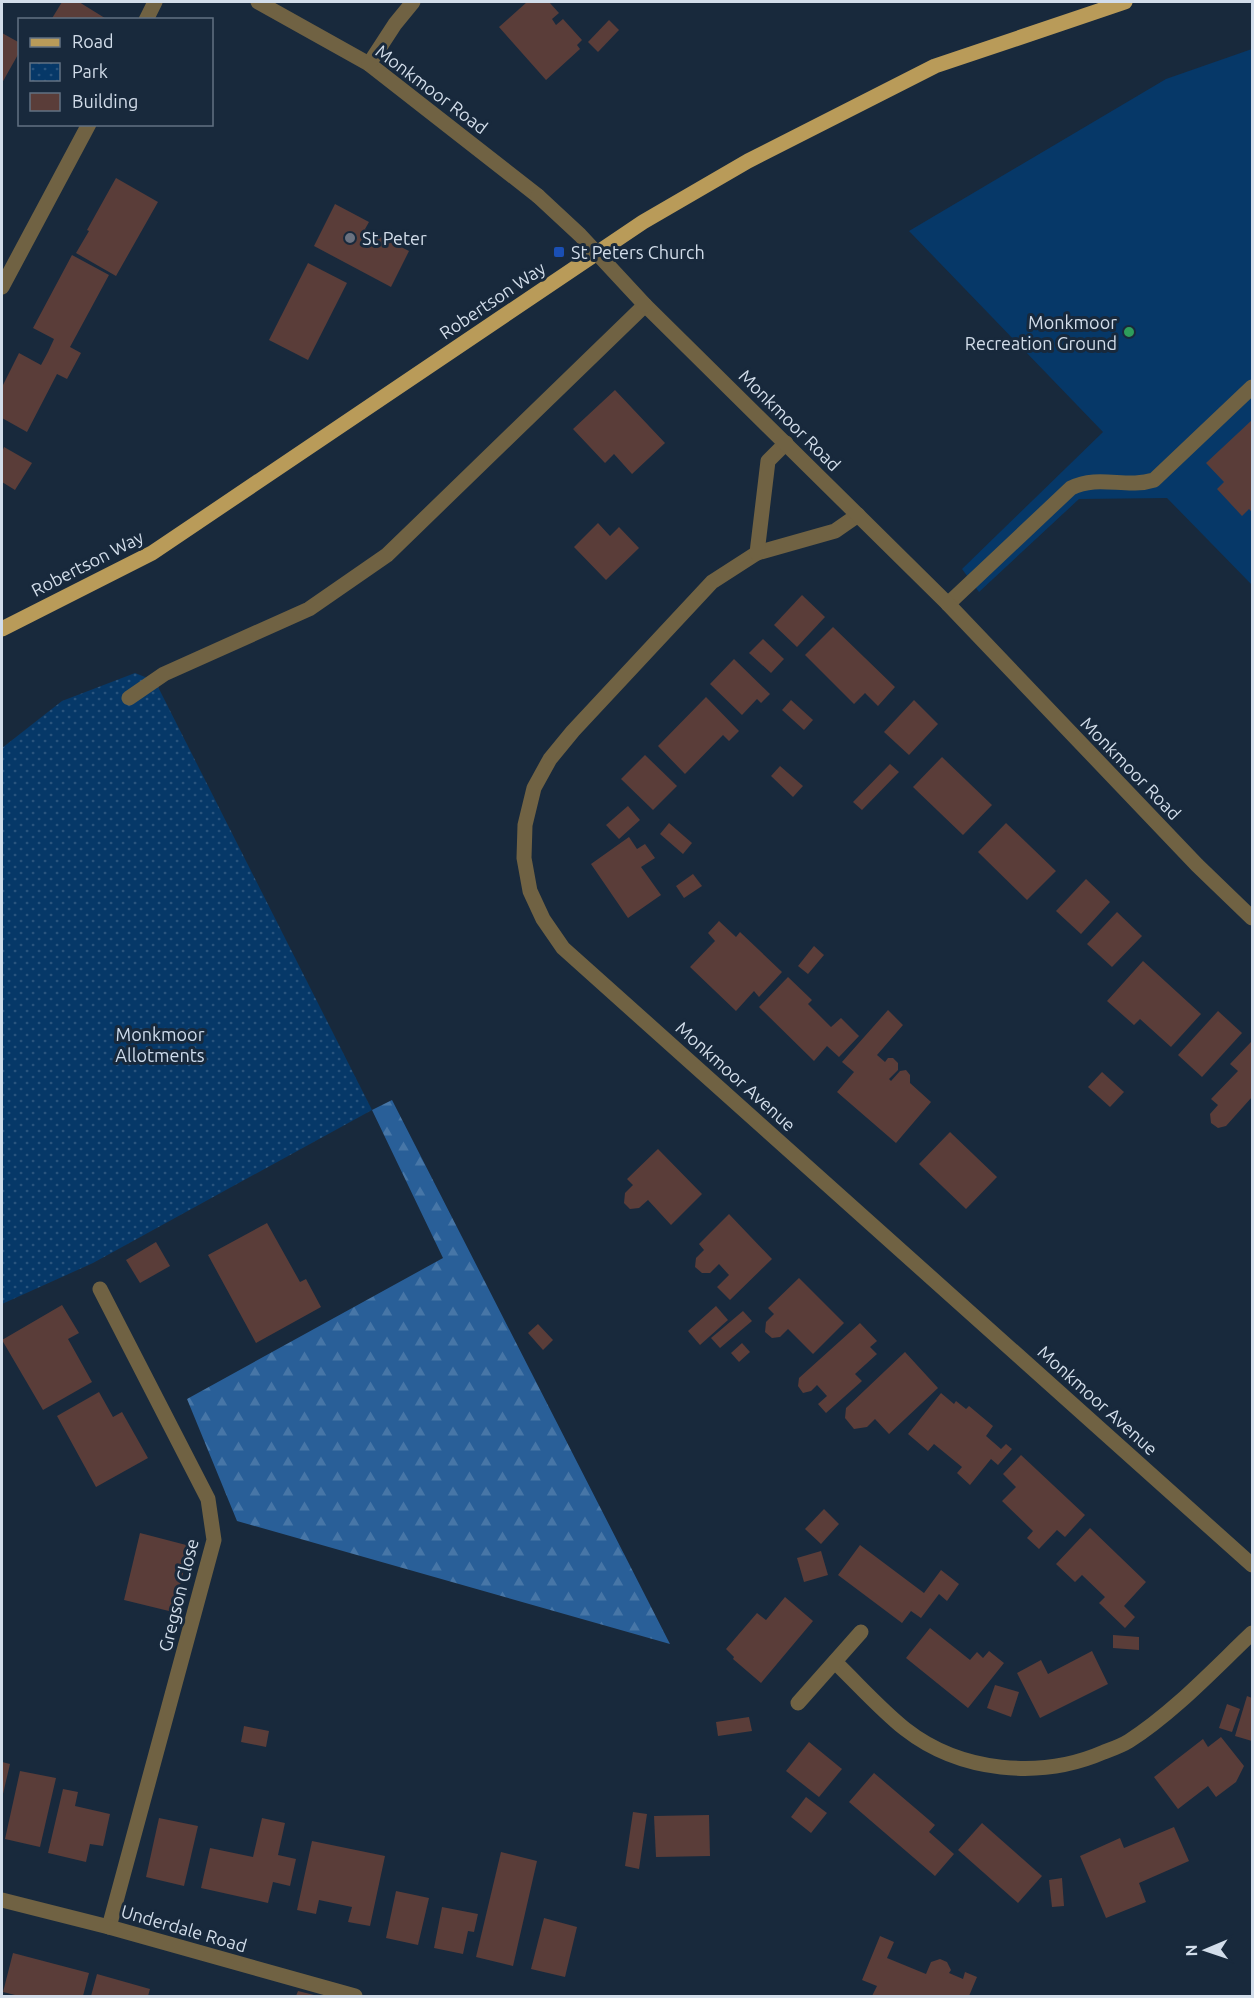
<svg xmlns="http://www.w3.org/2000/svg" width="1254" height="1998" viewBox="0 0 1254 1998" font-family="Ubuntu,sans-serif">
<defs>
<pattern id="forest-firs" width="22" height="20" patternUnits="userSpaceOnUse" patternTransform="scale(1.5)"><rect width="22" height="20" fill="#295f98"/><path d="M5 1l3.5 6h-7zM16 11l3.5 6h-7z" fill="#4776a7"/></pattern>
<pattern id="park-dots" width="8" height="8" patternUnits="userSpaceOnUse" patternTransform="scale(1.5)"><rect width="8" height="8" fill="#063868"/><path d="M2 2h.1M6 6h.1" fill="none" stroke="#29547e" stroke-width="1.8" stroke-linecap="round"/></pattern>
</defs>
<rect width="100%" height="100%" fill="#18293c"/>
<polygon fill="url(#forest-firs)" points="392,1100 670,1644 237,1521 187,1399 443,1258 372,1110"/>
<polygon fill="url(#park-dots)" points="135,673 155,681 372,1110 93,1263 2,1304 2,748 62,701"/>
<polygon fill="#063868" points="1252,49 1252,585 1167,498 1079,499 979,592 962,569 1103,432 909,231 1166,79"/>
<g fill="#5a3d39">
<polygon points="62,2 79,2 108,20 51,20"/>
<polygon points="527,2 549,2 559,13 552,19 556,25 563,19 582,40 577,45 580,49 546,80 499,27"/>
<polygon points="609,20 619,30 598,52 588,42"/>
<polygon points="2,33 20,43 20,51 2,83"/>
<polygon points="116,178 158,202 116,276 76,253 89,231 87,230"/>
<polygon points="335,204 369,222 365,229 409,251 391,287 314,246"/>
<polygon points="72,255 109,275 70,347 81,353 67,379 57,374 27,432 2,418 2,387 19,353 41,365 48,352 54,339 33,328"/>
<polygon points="308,263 347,283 308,360 269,340"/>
<polygon points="615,390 665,443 632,474 614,454 605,463 573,429"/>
<polygon points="1252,420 1252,512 1249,509 1242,516 1217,489 1224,482 1206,463"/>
<polygon points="4,447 32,463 15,490 2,482 2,452"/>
<polygon points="598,523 610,536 619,527 639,548 606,580 574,547"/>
<polygon points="802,595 825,617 797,647 774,625"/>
<polygon points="833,627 895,687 878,706 865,693 854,704 805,655"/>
<polygon points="763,639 784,659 771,673 749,653"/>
<polygon points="734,659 770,694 761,703 757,699 742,715 710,684"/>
<polygon points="706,697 739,731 729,741 723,735 685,774 658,746"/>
<polygon points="791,700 813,720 804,730 782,710"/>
<polygon points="914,700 938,724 909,755 884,732"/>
<polygon points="645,755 677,786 653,810 621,779"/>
<polygon points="942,757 992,805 963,835 913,787"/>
<polygon points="890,764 899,772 862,810 853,802"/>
<polygon points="780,766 803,786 793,797 771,776"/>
<polygon points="628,806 640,820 619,839 606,825"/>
<polygon points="669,823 692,843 683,854 660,834"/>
<polygon points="1006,823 1056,871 1027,900 978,852"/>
<polygon points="629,837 637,849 645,844 655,858 641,867 661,895 628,918 591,864"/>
<polygon points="693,874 702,886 684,898 676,886"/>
<polygon points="1086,879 1110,902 1081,934 1056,911"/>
<polygon points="1117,912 1142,936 1112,967 1087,944"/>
<polygon points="719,921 736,937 740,932 782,972 759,997 754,991 736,1011 690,967 715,941 708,933"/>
<polygon points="814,946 824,955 808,974 798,966"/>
<polygon points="1143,961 1201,1014 1171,1047 1140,1019 1134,1025 1107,1001"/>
<polygon points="788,977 812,1000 808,1004 831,1027 841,1018 859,1036 839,1057 827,1046 814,1061 759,1007"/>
<polygon points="888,1010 903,1025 877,1055 885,1062 888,1058 893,1058 898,1063 898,1070 889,1079 891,1081 900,1071 906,1070 910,1075 910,1083 931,1102 896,1143 837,1092 854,1072 842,1062"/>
<polygon points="1218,1011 1242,1033 1202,1077 1178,1055"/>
<polygon points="1251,1042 1252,1097 1226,1126 1218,1128 1211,1123 1210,1114 1218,1105 1211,1099 1238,1071 1230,1064"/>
<polygon points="1102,1072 1124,1092 1110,1107 1088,1087"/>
<polygon points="950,1132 997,1177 966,1209 919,1164"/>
<polygon points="658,1149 702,1194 671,1225 648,1200 639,1208 630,1209 624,1203 625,1193 633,1185 627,1179"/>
<polygon points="729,1214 772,1259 730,1300 717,1287 729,1275 719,1264 710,1273 702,1273 695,1267 696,1258 704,1250 699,1244"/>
<polygon points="267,1223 300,1282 306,1279 321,1307 256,1343 208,1255"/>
<polygon points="156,1242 170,1266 140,1283 126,1260"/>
<polygon points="799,1278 844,1323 813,1354 788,1329 780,1337 772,1338 765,1332 766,1322 774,1314 768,1308"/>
<polygon points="62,1305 79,1333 68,1339 92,1382 43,1410 2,1340"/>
<polygon points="716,1306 728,1320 700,1345 688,1331"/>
<polygon points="743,1311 752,1321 720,1348 711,1338"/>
<polygon points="860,1323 877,1341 870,1347 877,1354 855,1374 862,1381 826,1413 818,1404 827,1396 817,1385 811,1391 803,1393 798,1386 799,1378"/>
<polygon points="538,1324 553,1340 543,1350 528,1333"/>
<polygon points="742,1343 750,1352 739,1362 731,1353"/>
<polygon points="905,1352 938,1388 889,1434 875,1419 867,1427 854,1429 845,1418 846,1408"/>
<polygon points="99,1392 113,1417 122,1412 148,1458 96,1487 57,1416"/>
<polygon points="941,1393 954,1404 956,1401 966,1409 969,1406 993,1426 986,1436 1001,1449 1006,1444 1012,1449 998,1465 991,1459 970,1485 957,1473 962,1467 934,1444 928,1451 908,1434"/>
<polygon points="1021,1455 1085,1515 1065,1537 1057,1530 1039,1549 1027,1538 1033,1531 1002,1501 1016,1487 1003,1474"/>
<polygon points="824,1509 839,1524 821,1544 805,1529"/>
<polygon points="1090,1528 1146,1582 1124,1606 1135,1617 1125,1628 1099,1603 1105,1597 1082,1575 1075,1582 1056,1564"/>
<polygon points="140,1533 190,1546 173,1612 124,1600"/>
<polygon points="860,1545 924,1593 941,1570 959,1584 947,1601 939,1594 921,1618 911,1611 902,1623 838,1575"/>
<polygon points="821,1551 828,1575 804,1582 797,1558"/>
<polygon points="785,1597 813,1621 761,1683 733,1659 734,1657 726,1649 757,1613 766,1620"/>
<polygon points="930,1628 970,1660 977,1652 983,1658 989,1651 1004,1663 968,1708 906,1658"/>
<polygon points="1113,1635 1139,1637 1139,1650 1113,1648"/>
<polygon points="1092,1651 1108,1684 1040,1718 1017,1673 1041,1660 1048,1674"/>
<polygon points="995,1685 1019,1692 1011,1717 987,1708"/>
<polygon points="1247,1696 1252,1698 1252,1741 1235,1736"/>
<polygon points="1227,1704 1240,1709 1232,1732 1219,1728"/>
<polygon points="749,1717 752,1731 718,1736 716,1722"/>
<polygon points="244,1726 269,1731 266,1747 241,1742"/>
<polygon points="1221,1737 1244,1766 1236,1782 1216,1797 1208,1786 1178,1809 1154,1777 1203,1739 1208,1747"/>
<polygon points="809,1742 842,1769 819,1797 786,1771"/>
<polygon points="2,1762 10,1764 2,1798"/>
<polygon points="20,1771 56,1778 40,1847 5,1839"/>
<polygon points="874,1773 935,1825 929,1832 954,1854 935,1876 849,1802"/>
<polygon points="63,1789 78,1792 75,1806 110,1814 103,1846 90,1844 86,1862 48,1853"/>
<polygon points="806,1797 827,1813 811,1833 791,1817"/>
<polygon points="633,1812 647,1814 639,1869 625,1866"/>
<polygon points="709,1815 710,1856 656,1857 654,1816"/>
<polygon points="159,1818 198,1826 184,1886 146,1877"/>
<polygon points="262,1818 285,1823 278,1855 296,1859 290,1886 273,1882 268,1903 201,1888 210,1848 253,1857"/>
<polygon points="982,1823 1042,1876 1018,1903 958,1850"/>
<polygon points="1174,1827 1189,1861 1139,1883 1146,1902 1106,1918 1080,1856 1120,1838 1124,1848"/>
<polygon points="312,1841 385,1856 370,1926 348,1922 352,1907 319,1900 316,1914 297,1910"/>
<polygon points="501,1852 537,1861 513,1966 476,1957"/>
<polygon points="1062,1878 1064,1906 1052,1907 1049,1880"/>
<polygon points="396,1891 429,1898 418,1945 386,1938"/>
<polygon points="442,1907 478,1914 474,1932 468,1931 463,1954 434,1948"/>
<polygon points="544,1918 577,1927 565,1977 531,1969"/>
<polygon points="880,1936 894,1942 887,1958 926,1974 931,1962 940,1959 947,1962 951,1970 949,1973 963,1979 965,1972 977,1977 969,1996 872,1996 877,1986 862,1980"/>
<polygon points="13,1953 89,1973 83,1996 19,1996 3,1992"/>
<polygon points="97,1974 150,1989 148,1996 91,1996"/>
<polygon points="298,1991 318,1996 296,1996"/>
</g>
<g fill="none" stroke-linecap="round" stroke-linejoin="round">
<g stroke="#706243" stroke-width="15">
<polyline points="258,2 369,64 538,196"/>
<polyline points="146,20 155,2"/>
<polyline points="369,64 395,24 413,2"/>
<polyline points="2,287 89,124"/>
<polyline points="858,515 835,531 757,553 712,582 573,731 550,759 534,788 525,825 524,858 530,891 543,919 563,948 1252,1565"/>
<polyline points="757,553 768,461 786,443"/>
<path d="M948,604L1071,488C1099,474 1126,489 1154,480L1252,387"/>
<polyline points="129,698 164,674 309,609 387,555 645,305 948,604 1197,865 1252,918"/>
<polyline points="100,1289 208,1499 214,1540 109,1927"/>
<path d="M835,1662C858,1684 880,1709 905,1729C960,1772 1040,1780 1104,1752C1112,1749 1121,1746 1129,1741C1174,1712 1213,1670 1252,1633"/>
<polyline points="798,1703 861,1632"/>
<polyline points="2,1900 109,1927 355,1996"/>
</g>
<polyline stroke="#b99b59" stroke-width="15" points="2,629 152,553 643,222 748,161 935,66 1125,2"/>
<polyline stroke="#706243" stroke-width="15" points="538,196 580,235 645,305"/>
</g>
<circle fill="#6b7280" stroke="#18293c" stroke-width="2" cx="350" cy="238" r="6"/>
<rect fill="#1a4fb4" stroke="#18293c" stroke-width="2" x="553" y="246" width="12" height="12" rx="3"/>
<circle fill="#2e9e5b" stroke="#18293c" stroke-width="2" cx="1129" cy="332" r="6"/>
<g text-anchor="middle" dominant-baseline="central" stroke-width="6" stroke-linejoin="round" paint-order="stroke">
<g font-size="18" fill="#d2ddea" stroke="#18293c">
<text transform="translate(432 89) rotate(37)">Monkmoor Road</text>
<text transform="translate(492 300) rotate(-34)">Robertson Way</text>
<text transform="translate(790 420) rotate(45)">Monkmoor Road</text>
<text transform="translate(87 563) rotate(-27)">Robertson Way</text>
<text transform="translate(1131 768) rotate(46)">Monkmoor Road</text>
<text transform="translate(736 1076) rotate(42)">Monkmoor Avenue</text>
<text transform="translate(1098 1400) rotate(42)">Monkmoor Avenue</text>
<text transform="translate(178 1595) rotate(-76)">Gregson Close</text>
<text transform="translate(184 1928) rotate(16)">Underdale Road</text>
</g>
<g font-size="18" fill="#d2ddea" stroke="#18293c" text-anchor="start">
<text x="362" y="238">St Peter</text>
<text x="571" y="252">St Peters Church</text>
<text x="1117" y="322" text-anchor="end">Monkmoor<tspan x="1117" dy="21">Recreation Ground</tspan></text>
</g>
<g font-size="18" fill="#cedced" stroke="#18293c">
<text x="160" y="1034">Monkmoor<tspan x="160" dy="21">Allotments</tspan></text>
</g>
</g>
<rect width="1254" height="1998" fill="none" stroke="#d2ddea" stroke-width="6"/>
<rect x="18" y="18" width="195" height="108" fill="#18293c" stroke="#627182" stroke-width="1.5"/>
<rect x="30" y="38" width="30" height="9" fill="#b99b59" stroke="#627182" stroke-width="1.5"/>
<text x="72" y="48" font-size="18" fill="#d2ddea">Road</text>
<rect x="30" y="63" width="30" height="18" fill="url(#park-dots)" stroke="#627182" stroke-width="1.5"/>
<text x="72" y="78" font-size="18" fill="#d2ddea">Park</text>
<rect x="30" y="93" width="30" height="18" fill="#5a3d39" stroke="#627182" stroke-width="1.5"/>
<text x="72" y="108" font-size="18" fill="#d2ddea">Building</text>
<g transform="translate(1206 1950) rotate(268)" stroke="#18293c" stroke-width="4.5" paint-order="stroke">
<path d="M0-4.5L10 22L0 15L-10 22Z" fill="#d2ddea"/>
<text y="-9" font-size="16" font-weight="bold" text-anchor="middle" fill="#d2ddea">N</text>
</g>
</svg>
